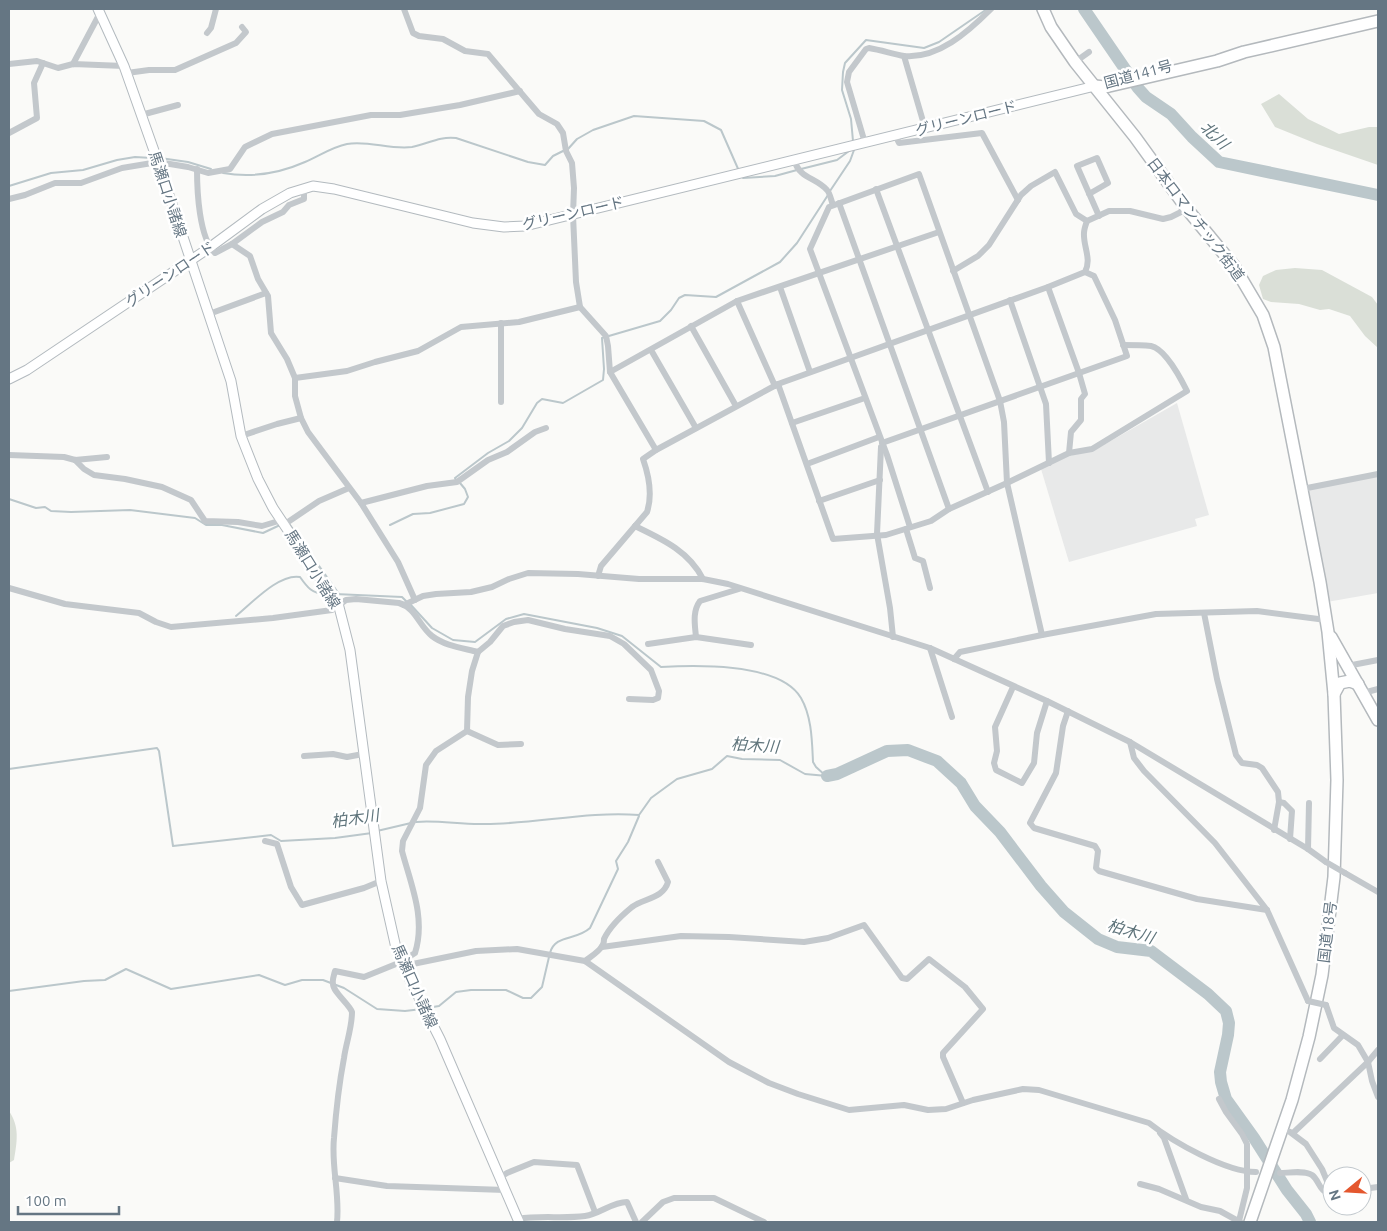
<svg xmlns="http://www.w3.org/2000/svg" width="1387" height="1231" viewBox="0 0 1387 1231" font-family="Ubuntu,'Noto Sans JP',sans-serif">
<rect width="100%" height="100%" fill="#fafaf8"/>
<g fill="#e8e9e9">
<polygon points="1177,403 1209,515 1195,519 1197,526 1069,562 1041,469 1064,457 1095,450"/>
<polygon points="1378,476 1378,593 1327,602 1307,489"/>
</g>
<g fill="#dadfd7">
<polygon points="1279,94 1308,119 1339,134 1369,127 1378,127 1378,165 1317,144 1275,127 1261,104"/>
<polygon points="1295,268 1322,270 1372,297 1378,305 1378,348 1365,336 1350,316 1329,309 1320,310 1299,304 1271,302 1263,299 1259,285 1263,276 1276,270"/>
<path d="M9,1111C20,1127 17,1142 14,1160L9,1163Z"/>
</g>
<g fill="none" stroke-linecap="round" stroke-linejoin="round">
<g stroke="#bbc7cb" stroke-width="2">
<polyline points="853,141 851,119 842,90 843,72 845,63 866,40 924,48 939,42 987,9"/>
<polyline points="568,149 577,139 593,130 634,116 704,121 721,130 739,171"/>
<polyline points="160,158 188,162 211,169"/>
<polyline points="801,169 837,160 853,148"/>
<path d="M223,173C252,178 278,174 305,162C319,156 332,147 347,144C368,140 390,150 412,147C428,144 439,136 456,138L528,162L545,165L553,156L563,151"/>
<polyline points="741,175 743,178 775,176 797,170"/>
<polyline points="9,186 51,173 83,170 117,160 135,157 152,158"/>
<polyline points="830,191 850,161 854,150"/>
<polyline points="456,480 455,478 488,453 509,441 522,428 537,403 542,399 563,403 603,380 604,369 602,338 660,321 671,310 679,298 685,295 716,297 780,262 797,243 828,195"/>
<polyline points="9,499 36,508 45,507 51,511 71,512 130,510 195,518 206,525 222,525 263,533 280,525"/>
<polyline points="287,525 290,525 339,594"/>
<polyline points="390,525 413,514 430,513 464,504 468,497 465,489 460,483"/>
<polyline points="335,594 402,597 406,601"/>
<path d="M410,604L432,628L453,640L475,642L506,619L524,614L597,628L622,636L661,667C698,665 780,663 801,698C812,717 812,742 813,762L816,767L826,776"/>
<path d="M236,616C251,604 279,573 300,577C307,587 312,594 326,594"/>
<polyline points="9,769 157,748 159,751 173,846 271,835 281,841 335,838 372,833"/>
<path d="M416,822C439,820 462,825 485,824C537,824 587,811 639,815L651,798L677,779L712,769L727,756L742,759L780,760L805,774L827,776"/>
<polyline points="377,831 411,823"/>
<path d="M550,953C555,934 576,941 590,928L618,869L616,861L628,842L639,816"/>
<polyline points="9,991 84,981 105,980 126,969 171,989 259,975 285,985 302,980 323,980 344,988 377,1009 405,1011 422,1009"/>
<polyline points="427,1008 439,1006 456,992 471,990 506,990 523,998 531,998 542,987 549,957"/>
</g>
<g stroke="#bbc7cb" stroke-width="12">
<polyline points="1084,9 1138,88 1146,97 1171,114 1192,137 1219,162 1378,195"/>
<polyline points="827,776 837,774 887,751 908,750 937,761 961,783 975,806 1000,832 1041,886 1064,912 1098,939 1117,947 1151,951 1208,994 1226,1011 1229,1023 1228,1035 1220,1072 1221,1082 1226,1099 1254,1138 1287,1190 1306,1214 1310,1222"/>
</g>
<g stroke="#b3babf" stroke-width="11">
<g id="secondary">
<polyline points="98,9 124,66 158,162 231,381 241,436 258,479 273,508 339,607 350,650 381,881 396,948 401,962 440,1039 519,1222"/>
<polyline points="9,379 27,370 209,248 262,209 290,193 313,186 334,189 473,223 504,227 525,226 1095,86"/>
</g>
</g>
<g stroke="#b4b9bd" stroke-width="14">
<g id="highway">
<polyline points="1043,9 1051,27 1075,62 1135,137 1187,209 1234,266 1263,315 1274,347 1320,582 1328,632 1334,694 1337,780 1334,877 1322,975 1309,1037 1292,1100 1250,1222"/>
<polyline points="1095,86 1105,87 1217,61 1244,52 1378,21"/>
<polyline points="1331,637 1378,720"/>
<polyline points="1334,694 1340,683 1350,681 1358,684"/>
</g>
</g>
<g stroke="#c3c8cc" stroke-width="6">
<polyline points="404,9 413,33 419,36 443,39 465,51 488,54 539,114 557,124 563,133 566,151 572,163 574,188 573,215 576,282 580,307 606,336 608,346 610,372 656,450"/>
<polyline points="207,33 211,28 216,9"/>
<polyline points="904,56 925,128"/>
<polyline points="1075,62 1089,52"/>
<polyline points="9,64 37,61 58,68 73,64 124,66"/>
<polyline points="73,64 100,13"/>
<polyline points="127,73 149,70 175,70 236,43 246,32 242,27"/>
<polyline points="141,115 178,105"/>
<polyline points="9,133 37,118 34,83 43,63"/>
<polyline points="895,135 899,143 982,133 1018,200"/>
<path d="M865,143L847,82L849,72L866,49L869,48C881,50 893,54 904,56C938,59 968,32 991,9"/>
<path d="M794,160C800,179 815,177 827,190C830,193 831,200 833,205"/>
<path d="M197,169C197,191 199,238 215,253L232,244L250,256L258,279L268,296L271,333L287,359L295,378V396L301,418L308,432L361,503L398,562L415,600"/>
<polyline points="876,189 988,492"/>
<polyline points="1089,194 1108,183 1097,158 1077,166 1099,216"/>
<polyline points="9,199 25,195 55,183 81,183 122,168 158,162 188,167 208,173 230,169 245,147 272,134 371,115 400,115 460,105 520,91"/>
<polyline points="839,203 949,509"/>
<polyline points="1087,221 1109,211 1130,211 1163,219 1171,217 1187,209"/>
<polyline points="232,244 262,222 283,212 289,205 304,199 304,189"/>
<polyline points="953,271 978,256 989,245 1021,195 1031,186 1055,172 1076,214 1087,221"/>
<polyline points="780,287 810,372"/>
<polyline points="1010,300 1046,404 1049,463"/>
<polyline points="737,301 775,386"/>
<polyline points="209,314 266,293"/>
<polyline points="501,323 501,402"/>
<polyline points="691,326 736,406"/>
<polyline points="651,350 696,428"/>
<polyline points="610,372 737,301 939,232"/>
<polyline points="295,378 347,371 375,362 418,351 461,327 519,322 580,307"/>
<polyline points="778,384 833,539 886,535 931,521 949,509 1007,483 1069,453 1071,432 1081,420 1081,399 1085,394 1079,373 1048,287"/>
<polyline points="792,423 865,398"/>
<polyline points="241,436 277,424 301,418"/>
<polyline points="882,443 1127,356 1115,320 1094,276 1085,272"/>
<polyline points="881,447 877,534 890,608 893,637"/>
<path d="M1069,453L1092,449L1187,391C1181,379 1165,349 1151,346C1142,345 1132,345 1123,345"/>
<polyline points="9,455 64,457 75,460 107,457"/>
<polyline points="75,460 84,469 94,475 125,479 162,487 191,500 205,521 238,522 262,526 282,520"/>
<polyline points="807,464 879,437"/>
<polyline points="1302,489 1378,474"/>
<polyline points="819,501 880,480"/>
<polyline points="361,503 427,486 457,482 488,460 507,452 535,432 546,428"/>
<polyline points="285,524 319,501 349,488"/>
<path d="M635,526C662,539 689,551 703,579"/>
<polyline points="910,527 887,455 810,249 829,207 919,174 1000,401 1004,422 1007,483 1042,635"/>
<polyline points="906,529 915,558 923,561 930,588"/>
<path d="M598,576L601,566L647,512C653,494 649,476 643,459L656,450L778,384L1048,287L1085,272C1092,259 1083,246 1084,233C1084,229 1086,224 1087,221"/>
<path d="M9,588L65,604L139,613L156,622L171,627L273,618L332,610L346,600L356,599L399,603C416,608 419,626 432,636C445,646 463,648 478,652"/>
<polyline points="404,605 423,596 436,594 471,592 492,587 509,579 528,573 578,574 639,579 703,579 728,584 930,648 1047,701 1130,742 1308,849 1326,862"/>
<polyline points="1204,613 1217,679 1236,755 1242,763 1257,765 1262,768 1278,792 1279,802 1274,830"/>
<path d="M696,637C695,625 692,612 700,601L739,589"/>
<polyline points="648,644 696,637 751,645"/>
<polyline points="930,648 952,717"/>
<polyline points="954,659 960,652 1042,635 1156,614 1257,611 1326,620"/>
<polyline points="1347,666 1378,660"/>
<polyline points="1013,687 995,727 997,751 994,763 996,770 1022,783 1034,763 1037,733 1047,701"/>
<polyline points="1363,693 1378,689"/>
<polyline points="1068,711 1063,726 1056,773 1030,823 1034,828 1095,846 1098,851 1096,868 1099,871 1197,899 1267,910"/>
<polyline points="467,731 498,745 521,744"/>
<polyline points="1130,742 1134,758 1144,771 1215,843 1267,910 1308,1001"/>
<polyline points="304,756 333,754 347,757 363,754"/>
<polyline points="1279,802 1284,803 1292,811 1290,839"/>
<polyline points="265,841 277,844 291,887 302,905 364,888 381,881"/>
<polyline points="1308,849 1309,803"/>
<polyline points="1345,873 1378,892"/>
<polyline points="602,947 681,936 729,937 804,942 828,938 864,925 902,978 907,979 929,959 965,987 983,1009 943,1053 943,1057 963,1103"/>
<path d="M585,961C590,957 599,952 602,946C604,944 604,941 604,939C610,926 621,916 632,907C644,898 663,899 668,882L658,862"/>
<path d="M403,966L476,951L517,949L585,961L729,1062L769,1083L798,1094L849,1110L904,1105L928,1110L946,1109L973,1100L1023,1089L1039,1090L1149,1123C1173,1142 1226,1172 1256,1172"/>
<polyline points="1326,1005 1334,1028 1358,1045 1368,1062 1372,1081 1378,1097"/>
<polyline points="1320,1059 1343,1035"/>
<polyline points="1219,1099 1226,1112 1242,1134 1247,1144 1247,1188 1239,1221"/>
<polyline points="1290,1132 1306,1144 1322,1169 1332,1193"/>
<polyline points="1160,1133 1164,1138 1186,1199"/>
<polyline points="1293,1133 1368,1062 1378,1050"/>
<path d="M1280,1173C1288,1173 1304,1170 1312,1175C1320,1181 1319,1193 1331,1193"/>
<polyline points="335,1178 387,1186 505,1190"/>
<polyline points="499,1178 507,1173 534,1162 577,1165 595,1212"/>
<polyline points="1140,1184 1159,1189 1201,1207 1220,1211 1240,1222"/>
<polyline points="1362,1189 1378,1187"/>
<path d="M518,1219C540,1215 563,1219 585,1216C600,1214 612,1202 627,1202L636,1222"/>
<path d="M337,1222C340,1194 331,1166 334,1138C336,1111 339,1084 344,1058C346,1043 352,1028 352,1012C349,1004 333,992 333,984C332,980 334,975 335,971L364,977L401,962L415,953C426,918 411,885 402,851L403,841L420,808L426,765L436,751L467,731L468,697L472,671L478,652L490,642L503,626L514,622L528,620L565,629L610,636L624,644L651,670L659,691L658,698L653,700L629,699"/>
<polyline points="642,1222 663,1202 674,1198 714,1198 764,1222"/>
</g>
<use href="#secondary" stroke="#fff" stroke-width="9"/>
<use href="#highway" stroke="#fff" stroke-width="11"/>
<g stroke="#c3c8cc" stroke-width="6">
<polyline points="1326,862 1345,873"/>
<polyline points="1308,1001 1326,1005"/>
</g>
</g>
<g text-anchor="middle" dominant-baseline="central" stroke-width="5" stroke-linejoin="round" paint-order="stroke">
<g font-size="15" fill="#657683" stroke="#fff">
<text transform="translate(1138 74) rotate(-15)">国道141号</text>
<text transform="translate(966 118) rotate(-14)">グリーンロード</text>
<text transform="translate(168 194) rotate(72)">馬瀬口小諸線</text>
<text transform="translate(573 213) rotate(-13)">グリーンロード</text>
<text transform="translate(1196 219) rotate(53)">日本ロマンチック街道</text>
<text transform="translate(170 274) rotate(-34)">グリーンロード</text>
<text transform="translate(313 569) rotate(58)">馬瀬口小諸線</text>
<text transform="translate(1327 932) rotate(-83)">国道18号</text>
<text transform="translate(415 986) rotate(66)">馬瀬口小諸線</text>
</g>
<g font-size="16" font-style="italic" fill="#60757c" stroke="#fff">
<text transform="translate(1215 135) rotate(44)">北川</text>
<text transform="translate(755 745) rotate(4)">柏木川</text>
<text transform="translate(355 818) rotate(-8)">柏木川</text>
<text transform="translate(1131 931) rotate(17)">柏木川</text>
</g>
</g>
<rect width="1387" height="1231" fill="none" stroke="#657683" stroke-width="20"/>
<g transform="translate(1347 1191) rotate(252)"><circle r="24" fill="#ffffff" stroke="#c1c8cd"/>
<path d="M0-4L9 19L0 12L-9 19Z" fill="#e4572e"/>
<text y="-8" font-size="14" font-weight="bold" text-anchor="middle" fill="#657683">N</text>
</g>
<path d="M18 1206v8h101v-8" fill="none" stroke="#657683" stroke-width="2.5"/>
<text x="25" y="1206" font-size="15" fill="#657683" stroke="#ffffff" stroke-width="4" paint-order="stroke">100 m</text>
</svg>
